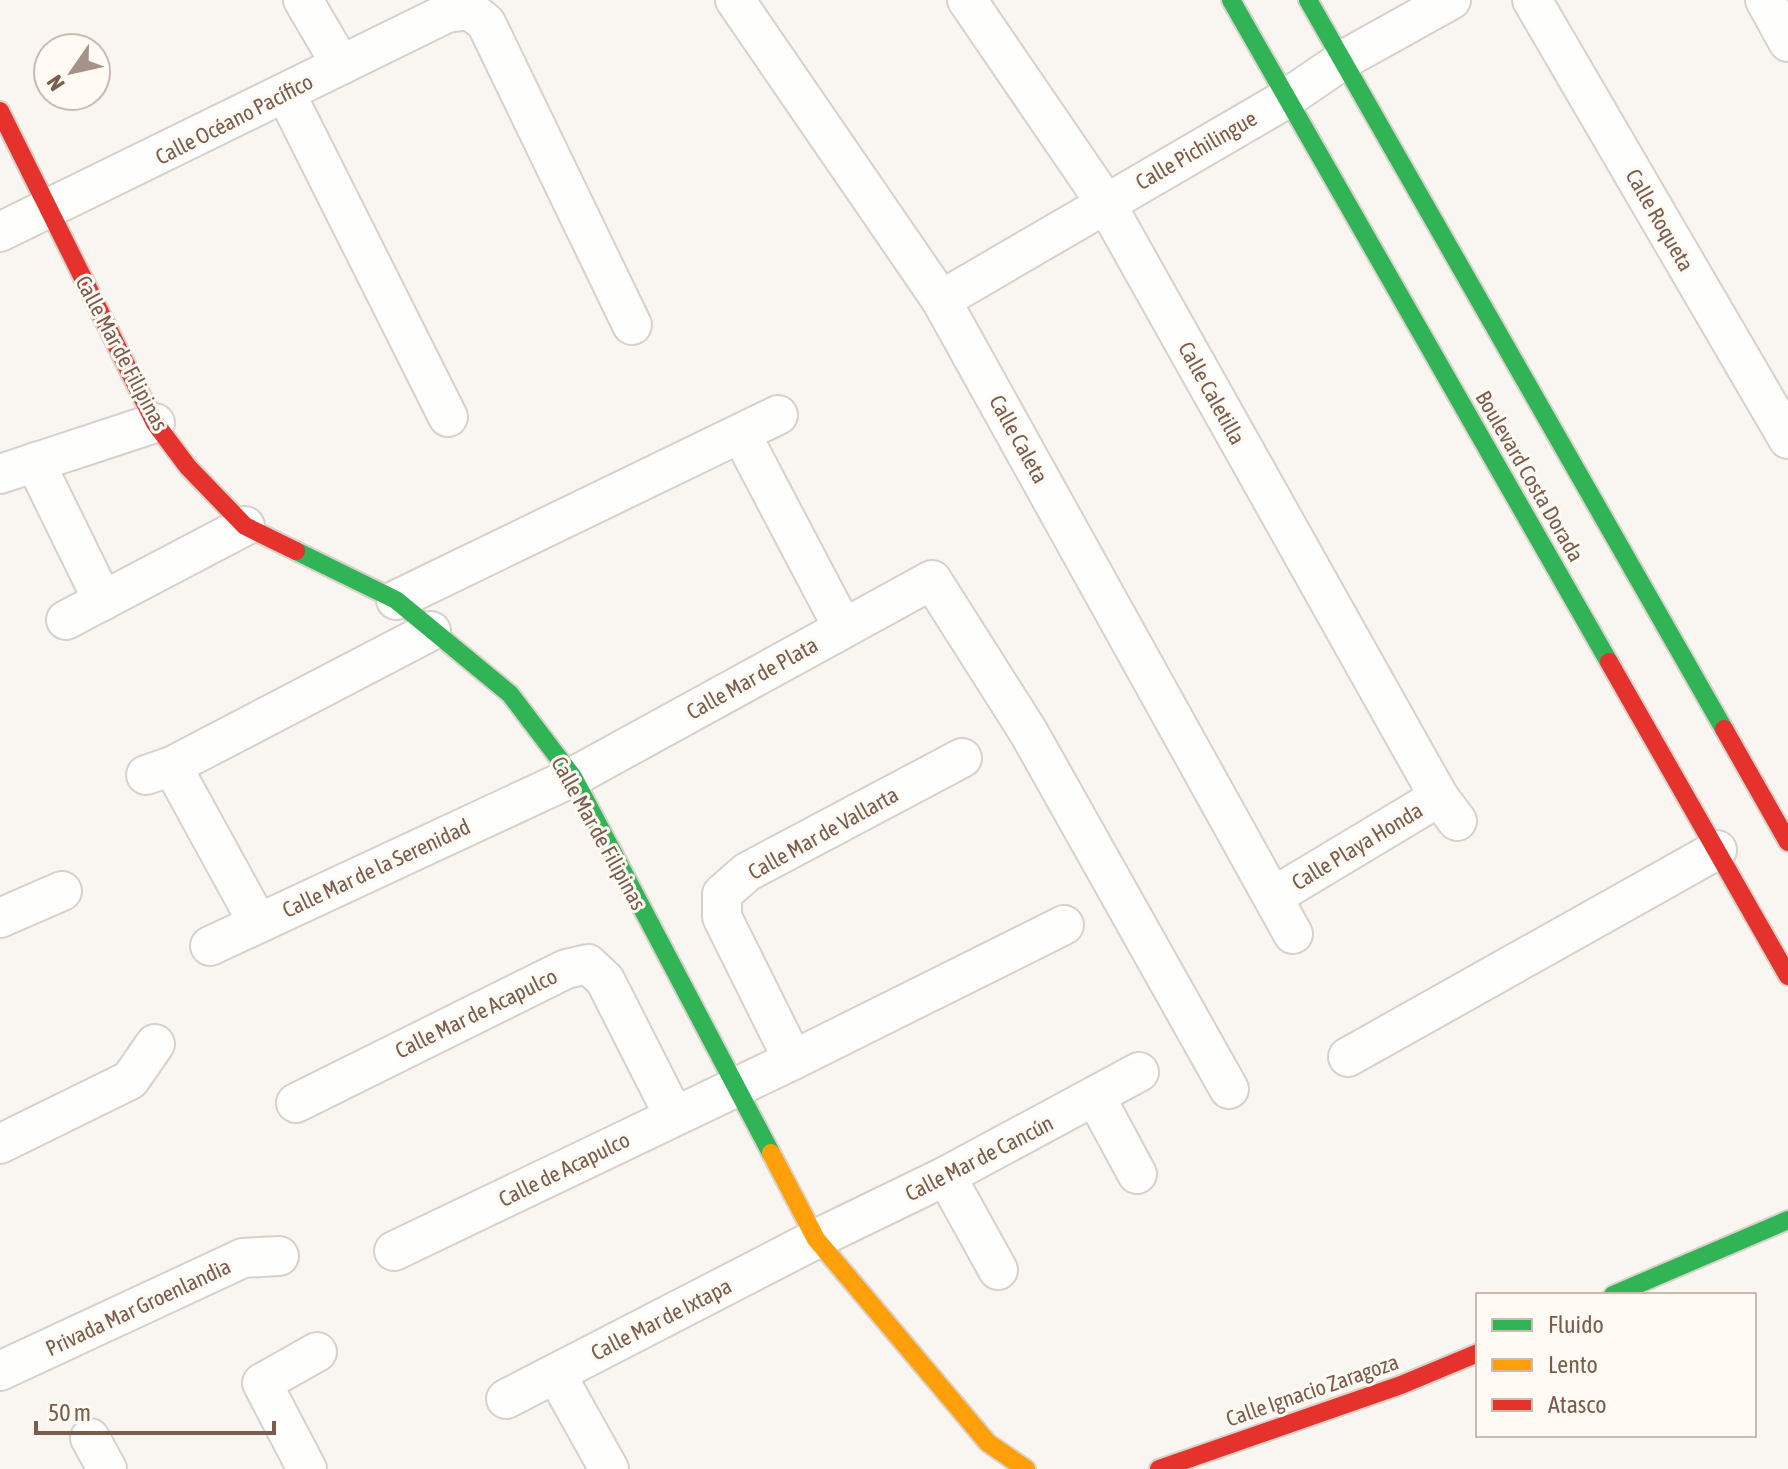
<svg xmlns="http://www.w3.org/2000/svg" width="1788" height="1469" viewBox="0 0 1788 1469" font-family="'Asap Condensed',sans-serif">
<rect width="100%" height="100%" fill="#f9f5f0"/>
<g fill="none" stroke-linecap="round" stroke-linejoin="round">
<g stroke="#d7d1cb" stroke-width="42">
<g id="street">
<polyline points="303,0 341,65"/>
<polyline points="735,0 941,300 1293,934"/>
<polyline points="967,0 1105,202 1439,797 1457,821"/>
<polyline points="1532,0 1788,439"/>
<polyline points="1765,0 1788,42"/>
<polyline points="286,94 448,417"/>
<polyline points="0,232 447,13 470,10 486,23 632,325"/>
<polyline points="941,300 1286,99 1343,60 1451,0"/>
<polyline points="741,434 843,628"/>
<polyline points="35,462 103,601"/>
<polyline points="0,474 155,423"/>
<polyline points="396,600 778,415"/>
<polyline points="66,620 245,526"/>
<polyline points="172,766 258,923"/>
<polyline points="146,775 172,766 431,631"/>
<polyline points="1274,896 1439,797"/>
<polyline points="0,918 62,891"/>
<polyline points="210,946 573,777 932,580 1029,733 1229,1089"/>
<polyline points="1348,1057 1717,850"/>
<polyline points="793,1060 722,917 722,894 747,872 962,758"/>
<polyline points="1096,1098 1137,1174"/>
<polyline points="296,1103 566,969 588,964 605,980 674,1116"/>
<polyline points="0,1144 130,1080 155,1044"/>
<polyline points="946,1176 998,1270"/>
<polyline points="394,1251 793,1060 1064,925"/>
<polyline points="0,1371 243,1258 279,1256"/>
<polyline points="556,1374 609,1469"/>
<polyline points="506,1399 816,1239 946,1176 1139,1072"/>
<polyline points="90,1438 107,1469"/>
<polyline points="307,1469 262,1383 317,1352"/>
</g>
</g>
<g stroke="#d9d2cb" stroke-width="22">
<g id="fast">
<polyline points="1231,0 1609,662"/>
<polyline points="1308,0 1724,729"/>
<polyline points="296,551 396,600 510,694 573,777 771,1153"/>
<polyline points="1613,1295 1788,1220"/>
</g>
</g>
<g stroke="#d9d2cb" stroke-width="22">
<polyline id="slow" points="771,1153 816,1239 988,1443 1026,1469"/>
</g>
<g stroke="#d9d2cb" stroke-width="22">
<g id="jam">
<polyline points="0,111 155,423 188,467 245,526 296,551"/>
<polyline points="1609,662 1788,976"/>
<polyline points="1724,729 1788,842"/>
<polyline points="1159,1469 1401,1385 1478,1353"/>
</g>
</g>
<use href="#street" stroke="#fefefd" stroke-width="38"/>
<use href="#fast" stroke="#30b455" stroke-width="18"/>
<use href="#slow" stroke="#ff9f0a" stroke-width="18"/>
<use href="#jam" stroke="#e5322d" stroke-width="18"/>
</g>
<g text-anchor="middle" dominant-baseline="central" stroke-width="6" stroke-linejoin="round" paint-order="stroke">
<g font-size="22" fill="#7a5c4d" stroke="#fffaf3">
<text transform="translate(234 119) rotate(-27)">Calle Océano Pacífico</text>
<text transform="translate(1196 150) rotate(-30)">Calle Pichilingue</text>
<text transform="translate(1660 220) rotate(60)">Calle Roqueta</text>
<text transform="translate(122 353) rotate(62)">Calle Mar de Filipinas</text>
<text transform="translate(1212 393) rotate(61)">Calle Caletilla</text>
<text transform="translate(1019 439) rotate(61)">Calle Caleta</text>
<text transform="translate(1530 476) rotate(60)">Boulevard Costa Dorada</text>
<text transform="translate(752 678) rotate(-29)">Calle Mar de Plata</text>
<text transform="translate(599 833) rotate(61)">Calle Mar de Filipinas</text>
<text transform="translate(823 833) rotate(-29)">Calle Mar de Vallarta</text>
<text transform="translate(1357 846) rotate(-31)">Calle Playa Honda</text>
<text transform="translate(376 868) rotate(-25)">Calle Mar de la Serenidad</text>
<text transform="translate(476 1013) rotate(-26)">Calle Mar de Acapulco</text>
<text transform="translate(979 1158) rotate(-27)">Calle Mar de Cancún</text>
<text transform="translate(564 1169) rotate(-26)">Calle de Acapulco</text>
<text transform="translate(138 1307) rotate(-25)">Privada Mar Groenlandia</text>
<text transform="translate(661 1319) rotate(-27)">Calle Mar de Ixtapa</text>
<text transform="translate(1312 1390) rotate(-19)">Calle Ignacio Zaragoza</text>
</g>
</g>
<rect x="1476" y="1293" width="280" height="144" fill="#fffaf3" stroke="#cabbb1" stroke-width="2"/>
<rect x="1492" y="1319" width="40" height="12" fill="#30b455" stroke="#cabbb1" stroke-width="2"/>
<text x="1548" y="1333" font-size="24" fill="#7a5c4d">Fluido</text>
<rect x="1492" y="1359" width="40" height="12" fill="#ff9f0a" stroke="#cabbb1" stroke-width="2"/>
<text x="1548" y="1373" font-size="24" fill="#7a5c4d">Lento</text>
<rect x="1492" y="1399" width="40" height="12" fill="#e5322d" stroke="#cabbb1" stroke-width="2"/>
<text x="1548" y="1413" font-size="24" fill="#7a5c4d">Atasco</text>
<g transform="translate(72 72) rotate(236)"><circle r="38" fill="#fffaf3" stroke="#cabbb1" stroke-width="2"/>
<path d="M0-6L14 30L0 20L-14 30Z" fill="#a69286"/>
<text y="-12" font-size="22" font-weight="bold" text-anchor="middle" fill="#7a5c4d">N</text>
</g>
<path d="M36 1421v12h238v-12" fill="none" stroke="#7a5c4d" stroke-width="4"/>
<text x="48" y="1421" font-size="24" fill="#7a5c4d" stroke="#fffaf3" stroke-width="6" paint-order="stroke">50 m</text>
</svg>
